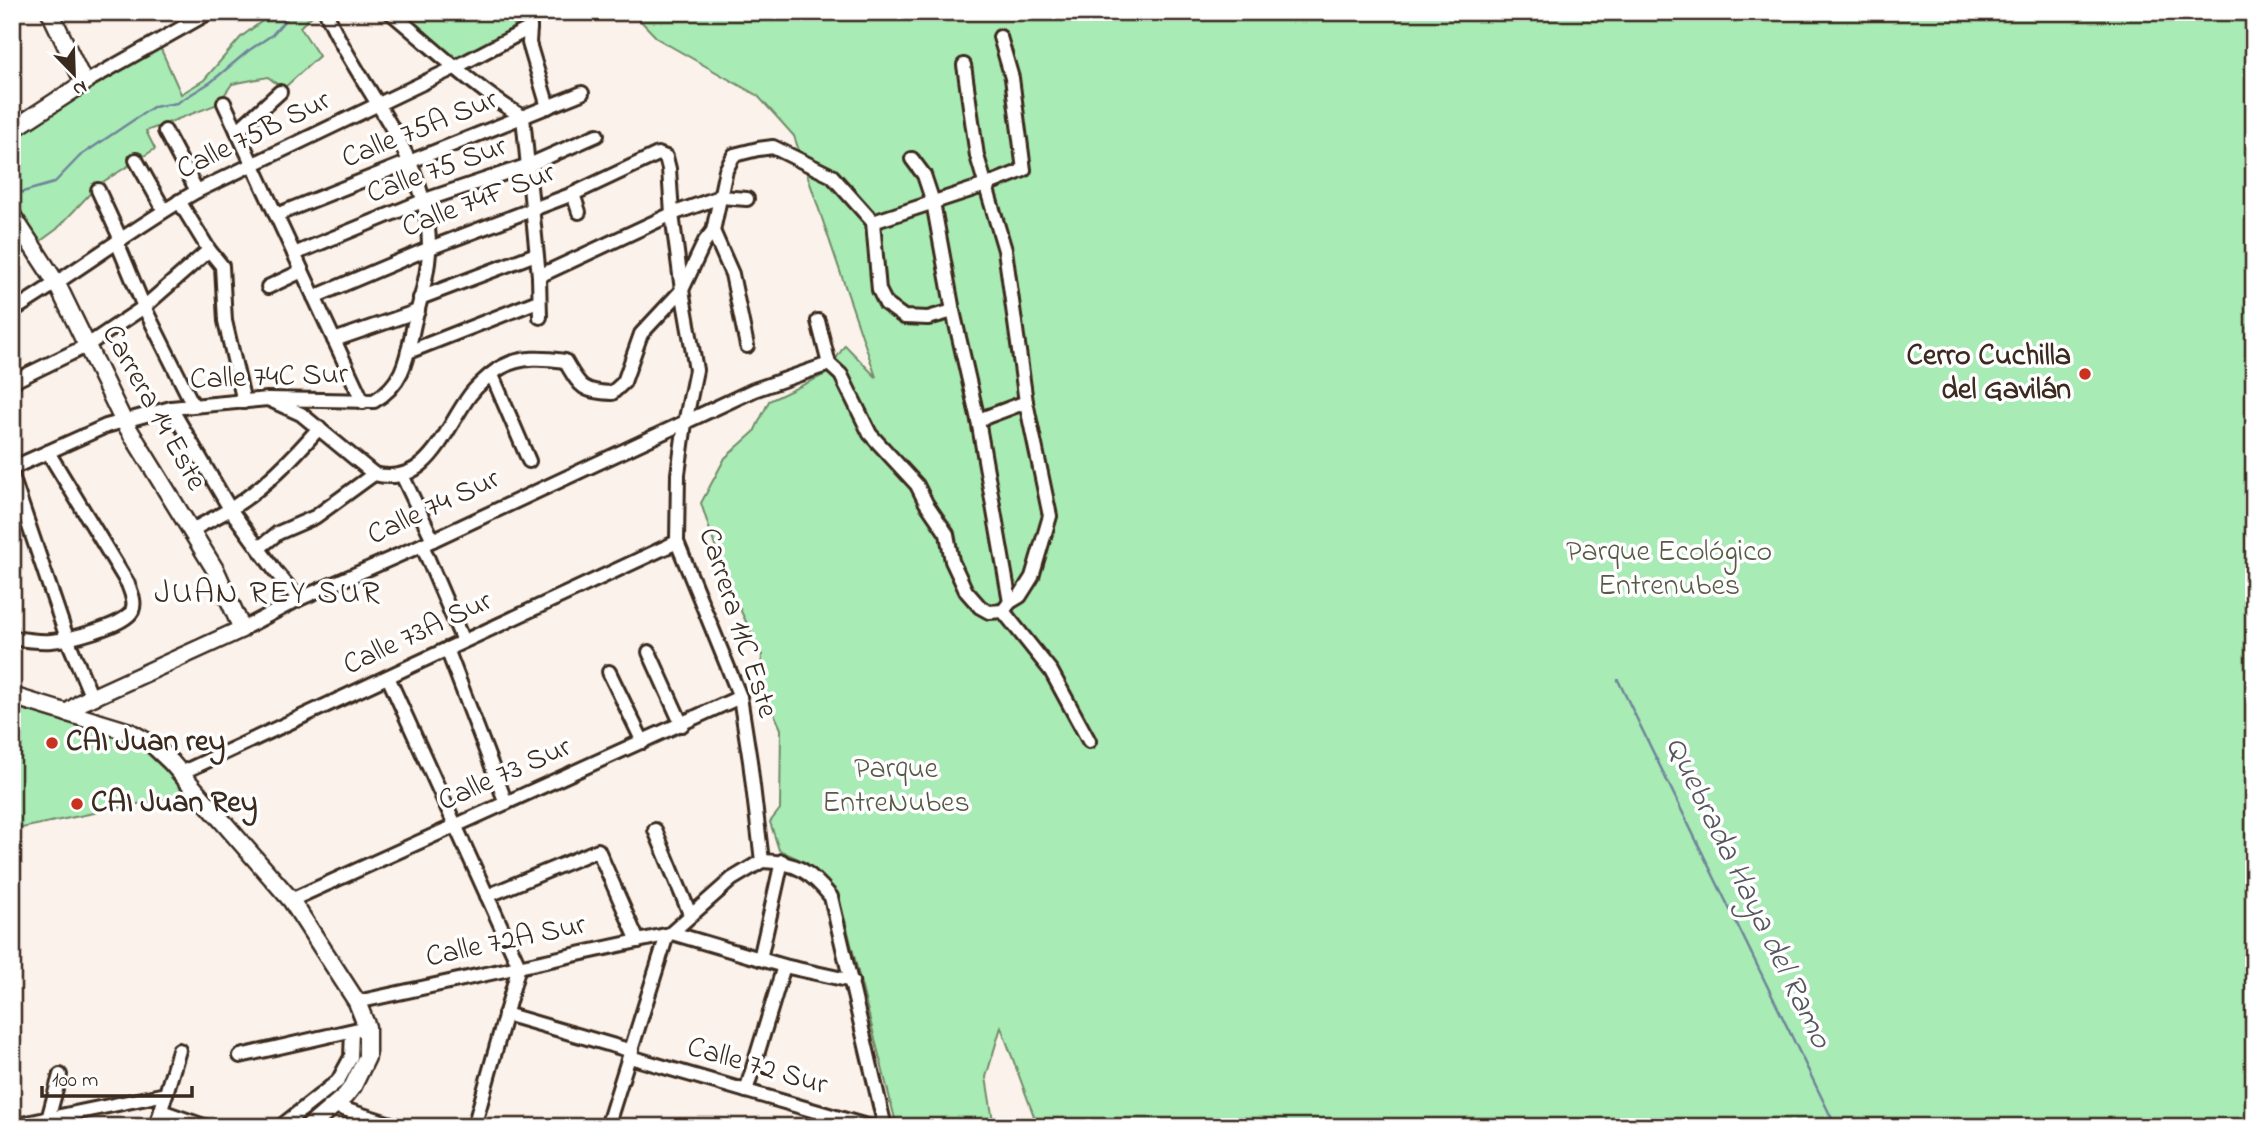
<svg xmlns="http://www.w3.org/2000/svg" width="2266" height="1139" viewBox="0 0 2266 1139" font-family="'Indie Flower',sans-serif">
<rect width="100%" height="100%" fill="#fbf2eb"/>
<filter id="ink" filterUnits="userSpaceOnUse"><feTurbulence type="fractalNoise" baseFrequency=".0143" numOctaves="2"/><feDisplacementMap in="SourceGraphic" scale="14" xChannelSelector="R" yChannelSelector="G"/><feConvolveMatrix kernelMatrix="1 2 1 2 8 2 1 2 1" color-interpolation-filters="sRGB"/></filter>
<g filter="url(#ink)">
<g fill="#a8ebb4" stroke="#728a69" stroke-width="2">
<polygon points="274,12 316,12 300,27 319,56 283,89 268,77 232,84 218,104 146,131 155,149 98,185 57,229 12,262 12,141 79,93 160,47 181,94 204,80 241,37"/>
<polygon points="397,12 507,12 517,30 455,62"/>
<polygon points="632,12 2254,12 2254,1127 1038,1127 1001,1027 986,1077 994,1127 897,1127 845,920 832,888 807,863 779,850 770,822 780,809 781,729 760,682 762,655 726,580 701,503 725,458 754,432 769,401 826,374 845,345 876,377 794,136 758,96 658,39"/>
<polygon points="12,706 124,740 147,753 168,773 185,794 12,830"/>
</g>
<g fill="none" stroke-linecap="round" stroke-linejoin="round">
<g stroke="#6f859a" stroke-width="2.5">
<polyline points="12,195 54,183 80,156 153,107 177,103 211,82 248,51 272,35 292,12"/>
<polyline points="1618,680 1836,1127"/>
</g>
<g stroke="#3b2a1e" stroke-width="18">
<g id="street">
<path d="M390,12C434,48 474,88 523,117L539,276L540,317"/>
<polyline points="529,12 530,28 529,43 548,107"/>
<polyline points="964,65 977,156 1005,250 1026,402 1050,516 1032,577 1020,596 1010,602 1003,611"/>
<polyline points="84,83 210,12"/>
<polyline points="224,103 363,402"/>
<polyline points="165,131 197,191"/>
<polyline points="237,131 280,92"/>
<polyline points="912,159 924,175 933,202 953,311 978,420 1010,602"/>
<polyline points="136,160 164,210"/>
<polyline points="98,190 121,240"/>
<polyline points="573,194 579,212"/>
<polyline points="179,201 209,250 222,266 225,321 244,402"/>
<polyline points="276,215 582,93"/>
<polyline points="873,222 986,185 1024,170 1012,78 1000,37"/>
<polyline points="713,231 732,274 747,346"/>
<polyline points="117,242 144,307 193,405"/>
<polyline points="294,254 425,200 529,165 597,135"/>
<polyline points="539,276 672,214 720,197 747,199"/>
<polyline points="268,287 302,271"/>
<polyline points="314,297 430,248 573,194 658,154 666,157 669,169 672,214 682,290 696,370 685,423 678,474 677,542 740,697 750,761 762,861"/>
<polyline points="420,298 536,254"/>
<path d="M12,311C75,273 133,228 197,191L454,68L530,28"/>
<polyline points="818,321 829,364 841,375 870,434 917,485 926,503 947,534 952,561 966,591 980,607 989,612 1003,611"/>
<polyline points="334,340 418,311"/>
<polyline points="408,352 538,301"/>
<polyline points="492,375 529,461"/>
<polyline points="12,382 86,346 144,307 209,250"/>
<path d="M268,399L301,414L374,474C428,488 444,430 470,395C477,386 491,373 502,367C521,356 544,358 565,361C580,386 581,392 612,393L624,382L641,334L682,290L705,241L713,231L726,170L734,155L758,149L773,147L832,176L873,222L879,290L886,304L904,317L928,318L953,311"/>
<polyline points="171,408 230,509 276,572 299,599"/>
<polyline points="978,420 1026,402"/>
<path d="M12,468L106,426L171,408L268,399L374,401C405,383 407,356 414,324C420,302 430,267 429,245C428,154 360,91 326,12"/>
<polyline points="402,475 433,540"/>
<polyline points="12,476 67,638 92,698"/>
<path d="M190,531C203,524 216,517 229,510C264,488 292,459 319,428"/>
<polyline points="422,545 463,641"/>
<polyline points="259,548 278,533 315,517 374,474"/>
<polyline points="1003,611 1051,671 1089,741"/>
<polyline points="242,629 299,599 422,545 754,390 829,364"/>
<path d="M12,638C25,640 38,642 51,641C68,640 124,626 132,611C136,602 131,593 128,584L48,452"/>
<polyline points="447,649 506,803"/>
<polyline points="649,652 682,725"/>
<polyline points="609,672 643,742"/>
<polyline points="388,677 519,966 474,1127"/>
<polyline points="181,773 677,542"/>
<polyline points="655,830 690,914"/>
<path d="M762,861C796,862 810,871 831,897L885,1127"/>
<polyline points="487,896 598,850 638,941"/>
<polyline points="291,900 740,697"/>
<polyline points="672,933 784,966 852,981"/>
<polyline points="760,959 782,861"/>
<polyline points="357,1002 670,934 732,879 762,861"/>
<polyline points="505,1014 632,1051"/>
<polyline points="240,1056 367,1027"/>
<polyline points="630,1057 870,1127"/>
<polyline points="746,1091 784,966"/>
<polyline points="334,1106 401,1127"/>
<polyline points="161,1111 207,1127"/>
<polyline points="47,1123 60,1075"/>
<polyline points="12,1126 166,1094"/>
<polyline points="156,1127 179,1050"/>
<polyline points="280,1127 338,1081 351,1057 352,1031"/>
<polyline points="607,1127 667,935"/>
</g>
</g>
<g stroke="#3b2a1e" stroke-width="21">
<g id="secondary">
<polyline points="12,130 84,83 50,12"/>
<polyline points="12,215 57,284 123,420 216,571 242,629 82,702 67,713"/>
<polyline points="12,696 130,732 153,745 171,762 291,900 357,1002 367,1027 367,1057 353,1086 345,1096 309,1127"/>
</g>
</g>
<use href="#street" stroke="#fff" stroke-width="12"/>
<use href="#secondary" stroke="#fff" stroke-width="16"/>
</g>
</g>
<g fill="#c8321e" stroke="#fff" stroke-width="2.5">
<circle cx="2085" cy="374" r="7"/>
<circle cx="52" cy="743" r="7"/>
<circle cx="77" cy="804" r="7"/>
</g>
<g text-anchor="middle" dominant-baseline="central" stroke-width="7" stroke-linejoin="round" paint-order="stroke">
<g font-size="30" fill="#3b2a1e" stroke="#fff">
<text transform="translate(420 130) rotate(-22)">Calle 75A Sur</text>
<text transform="translate(254 136) rotate(-26)">Calle 75B Sur</text>
<text transform="translate(437 171) rotate(-20)">Calle 75 Sur</text>
<text transform="translate(479 201) rotate(-21)">Calle 74F Sur</text>
<text transform="translate(269 378) rotate(-2)">Calle 74C Sur</text>
<text transform="translate(153 408) rotate(61)">Carrera 14 Este</text>
<text transform="translate(434 508) rotate(-25)">Calle 74 Sur</text>
<text transform="translate(737 623) rotate(72)">Carrera 11C Este</text>
<text transform="translate(418 634) rotate(-25)">Calle 73A Sur</text>
<text transform="translate(505 775) rotate(-24)">Calle 73 Sur</text>
<text transform="translate(506 942) rotate(-12)">Calle 72A Sur</text>
<text transform="translate(757 1067) rotate(16)">Calle 72 Sur</text>
</g>
<g font-size="30" font-weight="bold" fill="#3b2a1e" stroke="#fff" text-anchor="start">
<text x="2071" y="357" text-anchor="end">Cerro Cuchilla<tspan x="2071" dy="34">del Gavilán</tspan></text>
<text x="66" y="743">CAI Juan rey</text>
<text x="91" y="804">CAI Juan Rey</text>
</g>
<g font-size="30" fill="#565a44" stroke="#fff">
<text x="1669" y="553">Parque Ecológico<tspan x="1669" dy="34">Entrenubes</tspan></text>
<text x="896" y="770">Parque<tspan x="896" dy="34">EntreNubes</tspan></text>
</g>
<g font-size="32" letter-spacing="2" fill="#3b2a1e" stroke="#fff">
<text x="268" y="594">JUAN REY SUR</text>
</g>
<g font-size="32" font-style="italic" fill="#55575c" stroke="#fff">
<text transform="translate(1747 893) rotate(64)">Quebrada Haya del Ramo</text>
</g>
</g>
<rect width="2266" height="1139" fill="none" stroke="#fff" stroke-width="42"/>
<rect x="21" y="21" width="2224" height="1097" fill="none" stroke="#3b2a1e" stroke-width="2.5" filter="url(#ink)"/>
<g transform="translate(74 74) rotate(157)" stroke="#ffffff" stroke-width="5" paint-order="stroke">
<path d="M0-5L12 26L0 18L-12 26Z" fill="#3b2a1e"/>
<text y="-10" font-size="19" font-weight="bold" text-anchor="middle" fill="#3b2a1e">N</text>
</g>
<path d="M42 1086v10h150v-10" fill="none" stroke="#3b2a1e" stroke-width="3.5"/>
<text x="52" y="1086" font-size="21" fill="#3b2a1e" stroke="#ffffff" stroke-width="5" paint-order="stroke">100 m</text>
</svg>
